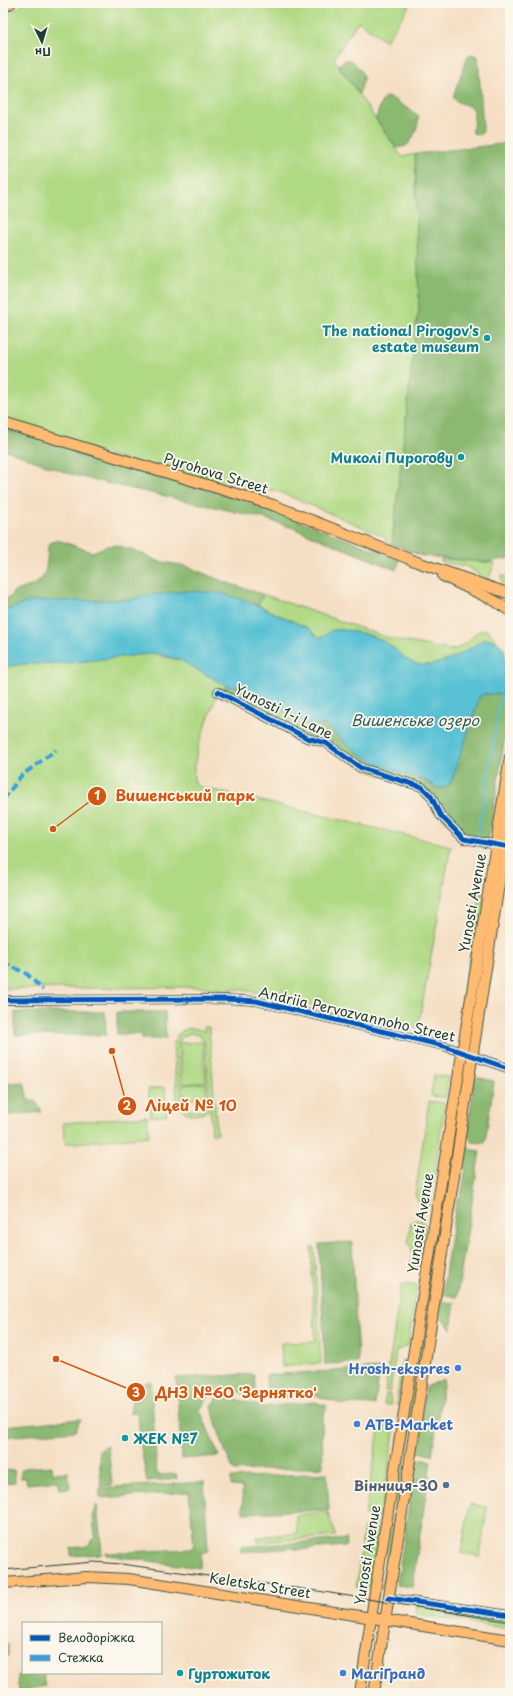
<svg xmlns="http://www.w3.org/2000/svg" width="513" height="1696" viewBox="0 0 513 1696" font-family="'Playpen Sans',sans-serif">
<rect width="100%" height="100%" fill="#fbf7ec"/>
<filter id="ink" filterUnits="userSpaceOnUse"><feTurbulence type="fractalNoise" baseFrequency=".025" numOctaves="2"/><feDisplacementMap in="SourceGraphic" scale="8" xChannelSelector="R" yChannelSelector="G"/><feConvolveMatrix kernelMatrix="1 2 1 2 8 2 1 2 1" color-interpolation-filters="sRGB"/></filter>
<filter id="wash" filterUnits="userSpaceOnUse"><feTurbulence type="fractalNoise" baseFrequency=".012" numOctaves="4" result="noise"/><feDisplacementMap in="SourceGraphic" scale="16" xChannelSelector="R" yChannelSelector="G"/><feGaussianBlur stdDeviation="0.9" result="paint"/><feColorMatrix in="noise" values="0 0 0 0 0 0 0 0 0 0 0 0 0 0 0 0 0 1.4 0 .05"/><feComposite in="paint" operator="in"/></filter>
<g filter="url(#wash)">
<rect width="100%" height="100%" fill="#f5dfc4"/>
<g fill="#b0d984" stroke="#688b5c" fill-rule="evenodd">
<polygon points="26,3 411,3 386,41 358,21 334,59 402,157 415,154 419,312 417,319 392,544 385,542 386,537 277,491 168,473 3,423 3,17"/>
<polygon points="441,559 495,563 488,580 464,565 462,567 441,561"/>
<polygon points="502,575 510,579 510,588 506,588 502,583"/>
<path d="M259,593L392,639L450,650L456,649L469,641L477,632L487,629L497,641L485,639C467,650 448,664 427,665C409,667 400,652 387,644C368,631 351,632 329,632L324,637H318L310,629L258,605L262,597Z"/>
<path d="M147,653L180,660L227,686L218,692C212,711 184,771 197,786L451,846L418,1028L243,990L202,987L3,989V667L22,664L69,663Z"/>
<polygon points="481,891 486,908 469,1008 461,1007"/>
<path d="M204,1027H209L217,1134H212L210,1109L202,1114L193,1115L185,1112L179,1106L177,1100L173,1044C178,1029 190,1024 204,1032ZM189,1033L199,1035L205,1043L209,1098L207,1105L203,1109L194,1111L188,1109L182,1100L178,1045L181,1038Z"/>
<polygon points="203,1042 206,1082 183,1084 180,1043"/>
<polygon points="434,1075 448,1077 445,1098 432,1096 431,1094"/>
<polygon points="461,1079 464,1079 442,1223 439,1222"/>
<polygon points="206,1083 207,1098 184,1100 183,1085"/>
<polygon points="165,1087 167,1115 151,1117 148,1089"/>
<polygon points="429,1101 445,1103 430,1206 424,1209 415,1195"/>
<polygon points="147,1116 149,1136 65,1144 63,1123"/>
<path d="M416,1220L422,1221L426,1226L420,1264L413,1269L410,1268C412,1258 414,1250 408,1242L411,1223Z"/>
<polygon points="438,1228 441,1229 423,1348 419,1347"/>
<polygon points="311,1247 314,1247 321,1363 282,1367 281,1343 315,1342"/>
<polygon points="408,1284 417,1286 408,1345 396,1351 390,1391 385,1391 401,1286"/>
<polygon points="418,1354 422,1354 385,1587 382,1587"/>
<polygon points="402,1360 406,1361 398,1405 396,1405"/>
<polygon points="386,1394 390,1394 391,1405 384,1405"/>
<polygon points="380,1424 395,1426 381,1513 379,1513 378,1517 365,1515"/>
<polygon points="470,1504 487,1507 480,1556 461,1553"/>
<path d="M328,1512C329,1521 334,1527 336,1536L258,1542L257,1537L297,1533L296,1515Z"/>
<polygon points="368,1518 377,1520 376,1530 379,1531 369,1589 356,1587 364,1527 367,1527"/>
<polygon points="417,1604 510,1618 510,1629 416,1614"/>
</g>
<g fill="#8cb972" stroke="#567b53">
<path d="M472,54L478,57L483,128V132L478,135L473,133L472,130L474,123V110C468,103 458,105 453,97L467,58Z"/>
<path d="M345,60C351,60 353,61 356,65C367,77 363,80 359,94L338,65Z"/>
<path d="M385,97L391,98L418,115C420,122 413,142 406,146C403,147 399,147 396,148L376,119L381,103Z"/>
<polygon points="510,143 510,558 487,562 422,556 392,544 417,319 419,312 415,154"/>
<polygon points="3,428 272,510 400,560 396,570 293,528 263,518 93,480 67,473 3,449"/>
<path d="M58,540L92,552L108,546L116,545L143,554L157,561L186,566L222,581L259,593L262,597L258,605L220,594L189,591L147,595L130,600L32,601L3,611V600L11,597L13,592C45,582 46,580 48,546L50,543Z"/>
<path d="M227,686L240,687L251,692L312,726L325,725L437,788C447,788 449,785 453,777L480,696L484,694H503L510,705L488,843L467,841L443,818L429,792L368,771L335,751L218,692Z"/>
<polygon points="15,1012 105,1012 106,1035 15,1035"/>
<polygon points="117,1012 165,1012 166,1039 142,1039 142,1034 117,1034"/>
<polygon points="475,1077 494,1081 485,1143 472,1142 467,1135"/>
<polygon points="24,1082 28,1100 35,1100 42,1112 7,1115 3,1123 3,1109 6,1108 5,1083"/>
<polygon points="469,1146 473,1150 480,1151 457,1297 442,1294 457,1198 461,1196 466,1169 463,1165 465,1147"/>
<polygon points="352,1242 358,1363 325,1364 319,1244"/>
<polygon points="440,1301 455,1303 451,1329 438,1313"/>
<polygon points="380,1368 375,1405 341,1404 318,1396 267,1399 266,1375"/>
<polygon points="254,1374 256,1398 236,1391 211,1391 200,1410 219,1456 182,1459 176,1378"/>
<polygon points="444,1379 432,1455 417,1452 426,1387"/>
<polygon points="151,1381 157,1475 176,1474 177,1479 147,1481 141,1448 138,1414 130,1413 135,1387"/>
<path d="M218,1397L243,1401L262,1407L315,1402L327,1406L322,1419L323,1467L234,1471C224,1450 217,1429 212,1406Z"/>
<polygon points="81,1419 75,1431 3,1437 3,1426"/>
<polygon points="108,1445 112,1485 101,1486 99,1450"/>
<polygon points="416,1459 431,1461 412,1587 397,1585"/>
<polygon points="52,1466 53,1473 68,1472 70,1488 59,1489 59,1481 27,1484 26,1478 21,1478 21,1471 25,1468"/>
<polygon points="14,1470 15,1482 4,1483 3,1471"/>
<polygon points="327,1473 329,1510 243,1513 242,1487 231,1486 231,1478"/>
<polygon points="204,1482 208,1551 201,1553 200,1568 106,1555 106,1553 190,1549 194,1545 189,1492 100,1498 100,1488"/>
<polygon points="95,1506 97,1506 102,1554 71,1556 71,1548 88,1546 95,1537 93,1516"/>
<polygon points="347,1539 346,1546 295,1550 295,1548 241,1552 240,1547"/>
<polygon points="8,1643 8,1657 3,1657 3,1646"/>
<polygon points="34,1673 43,1673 46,1686 29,1689 29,1693 19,1693 18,1675"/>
</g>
<path fill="#58c1d4" stroke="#3c7f84" d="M189,591L220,593L247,601L310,629L316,636L320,638C325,637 328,631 333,630C351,629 371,634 387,643C400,652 408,666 426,665C448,664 467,650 485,639L496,641L504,648L507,670L503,694H484L480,696L453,777L449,785L444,788H437L428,782L378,764L354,750L325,725L312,726L251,692L240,687L227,686L180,660L156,653L69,663L22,664L3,667V611L32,601L130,600L147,595Z"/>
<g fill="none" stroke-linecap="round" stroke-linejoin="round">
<polyline stroke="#58c1d4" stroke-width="2" points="478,837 501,694"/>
</g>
</g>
<g filter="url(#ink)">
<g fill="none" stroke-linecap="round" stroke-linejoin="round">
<g stroke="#3f554a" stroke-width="10">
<g id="minor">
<polyline points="218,692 307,738 326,743 361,768 422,787 431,796 440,815 464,839 510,847"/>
<polyline points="3,1000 226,999 256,1001 444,1046 510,1069"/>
<polyline points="388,1598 510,1615"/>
</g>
</g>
<g stroke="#3f554a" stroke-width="12">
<g id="major">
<polyline points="3,8 11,3"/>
<polyline points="3,423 273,505 417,562 510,594"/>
<polyline points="443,576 495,601 510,611"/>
<polyline points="3,1583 87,1577 129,1579 510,1640"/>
<polyline points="360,1693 376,1585 510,757"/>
<polyline points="374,1693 510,813"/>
</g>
</g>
<use href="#minor" stroke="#fff" stroke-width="8"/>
<use href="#major" stroke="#febb71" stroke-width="10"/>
<polyline stroke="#1f3d34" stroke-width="1" points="3,1570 94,1562 121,1564 318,1591 510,1622"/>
<g stroke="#3c9ee2" stroke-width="4" stroke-dasharray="8 4" stroke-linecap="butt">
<polyline points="3,800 21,776 56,750"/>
<polyline points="3,962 27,974 43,990"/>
</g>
<g stroke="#fbf7ec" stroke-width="8">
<g id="cycleway">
<polyline points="218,692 307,738 326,743 361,768 422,787 431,796 440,815 464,839 510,847"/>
<polyline points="3,1000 226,999 256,1001 444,1046 510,1069"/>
<polyline points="388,1598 510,1615"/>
</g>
</g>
<use href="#cycleway" stroke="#0057b8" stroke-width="5"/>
</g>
</g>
<g fill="#0f9aa8" stroke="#fbf7ec" stroke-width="1.5">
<circle cx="487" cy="338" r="4"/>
<circle cx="461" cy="457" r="4"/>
<circle cx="125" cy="1438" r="4"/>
<circle cx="180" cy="1673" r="4"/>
</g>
<g fill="#3f7fe0" stroke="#fbf7ec" stroke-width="1.5">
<circle cx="458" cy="1368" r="4"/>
<circle cx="357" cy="1424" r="4"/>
<circle cx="343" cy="1673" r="4"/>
</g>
<circle fill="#5c6f8a" stroke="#fbf7ec" stroke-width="1.5" cx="446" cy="1485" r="4"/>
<g text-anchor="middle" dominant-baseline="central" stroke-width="3.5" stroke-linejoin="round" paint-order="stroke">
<g font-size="14" font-weight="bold" fill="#0d838f" stroke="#fbf7ec" text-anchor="end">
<text x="479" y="330">The national Pirogov's<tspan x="479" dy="16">estate museum</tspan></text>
<text x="453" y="457">Миколі Пирогову</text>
<text x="133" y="1438" text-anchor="start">ЖЕК №7</text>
<text x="188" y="1673" text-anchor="start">Гуртожиток</text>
</g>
<g font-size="14" fill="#1f3d34" stroke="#fbf7ec">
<text transform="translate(216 473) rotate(17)">Pyrohova Street</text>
<text transform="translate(284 711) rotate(26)">Yunosti 1-i Lane</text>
<text transform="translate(472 903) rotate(-80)">Yunosti Avenue</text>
<text transform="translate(357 1014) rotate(13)">Andriia Pervozvannoho Street</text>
<text transform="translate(420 1223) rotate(-81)">Yunosti Avenue</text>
<text transform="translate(367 1555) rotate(-81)">Yunosti Avenue</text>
<text transform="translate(260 1585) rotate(9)">Keletska Street</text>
</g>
<g font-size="14" font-weight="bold" fill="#366cbe" stroke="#fbf7ec" text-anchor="start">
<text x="450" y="1368" text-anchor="end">Hrosh-ekspres</text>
<text x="365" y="1424">ATB-Market</text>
<text x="351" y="1673">МагіГранд</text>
</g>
<g font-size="14" font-weight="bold" fill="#4e5e75" stroke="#fbf7ec" text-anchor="end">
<text x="438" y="1485">Вінниця-30</text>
</g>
<g font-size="15" font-style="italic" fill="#2d5e5c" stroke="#fbf7ec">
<text x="415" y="719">Вишенське озеро</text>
</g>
</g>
<path fill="none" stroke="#d45610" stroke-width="1.5" d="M53 829L97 796M112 1051L127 1106M56 1359L136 1392"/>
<g fill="#d45610" stroke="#fbf7ec" stroke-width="1.5">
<circle cx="53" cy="829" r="4"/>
<circle cx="112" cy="1051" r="4"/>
<circle cx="56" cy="1359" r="4"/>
<circle cx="97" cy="796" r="10"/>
<circle cx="127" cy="1106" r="10"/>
<circle cx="136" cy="1392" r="10"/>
</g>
<g font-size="12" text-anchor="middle" font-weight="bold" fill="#fff">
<text x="97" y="800">1</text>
<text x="127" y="1110">2</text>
<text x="136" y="1397">3</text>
</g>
<g font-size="15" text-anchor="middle" font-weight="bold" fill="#d45610" stroke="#fbf7ec" stroke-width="3.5" stroke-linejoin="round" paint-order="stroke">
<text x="185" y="801">Вишенський парк</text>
<text x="191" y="1111">Ліцей № 10</text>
<text x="236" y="1398">ДНЗ №60 'Зернятко'</text>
</g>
<rect width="513" height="1696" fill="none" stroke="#fbf7ec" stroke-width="16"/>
<rect x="22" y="1622" width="140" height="52" fill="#fbf7ec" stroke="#a3ada2"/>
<rect x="30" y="1635" width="20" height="6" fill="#0057b8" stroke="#a3ada2"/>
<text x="58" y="1642" font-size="12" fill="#1f3d34">Велодоріжка</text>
<rect x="30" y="1655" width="20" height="6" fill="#3c9ee2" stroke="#a3ada2"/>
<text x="58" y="1662" font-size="12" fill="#1f3d34">Стежка</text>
<g transform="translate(42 42) rotate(175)" stroke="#fbf7ec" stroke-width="3" paint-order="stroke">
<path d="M0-3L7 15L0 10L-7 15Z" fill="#1f3d34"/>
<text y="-6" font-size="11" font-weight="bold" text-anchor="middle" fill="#1f3d34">Пн</text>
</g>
</svg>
